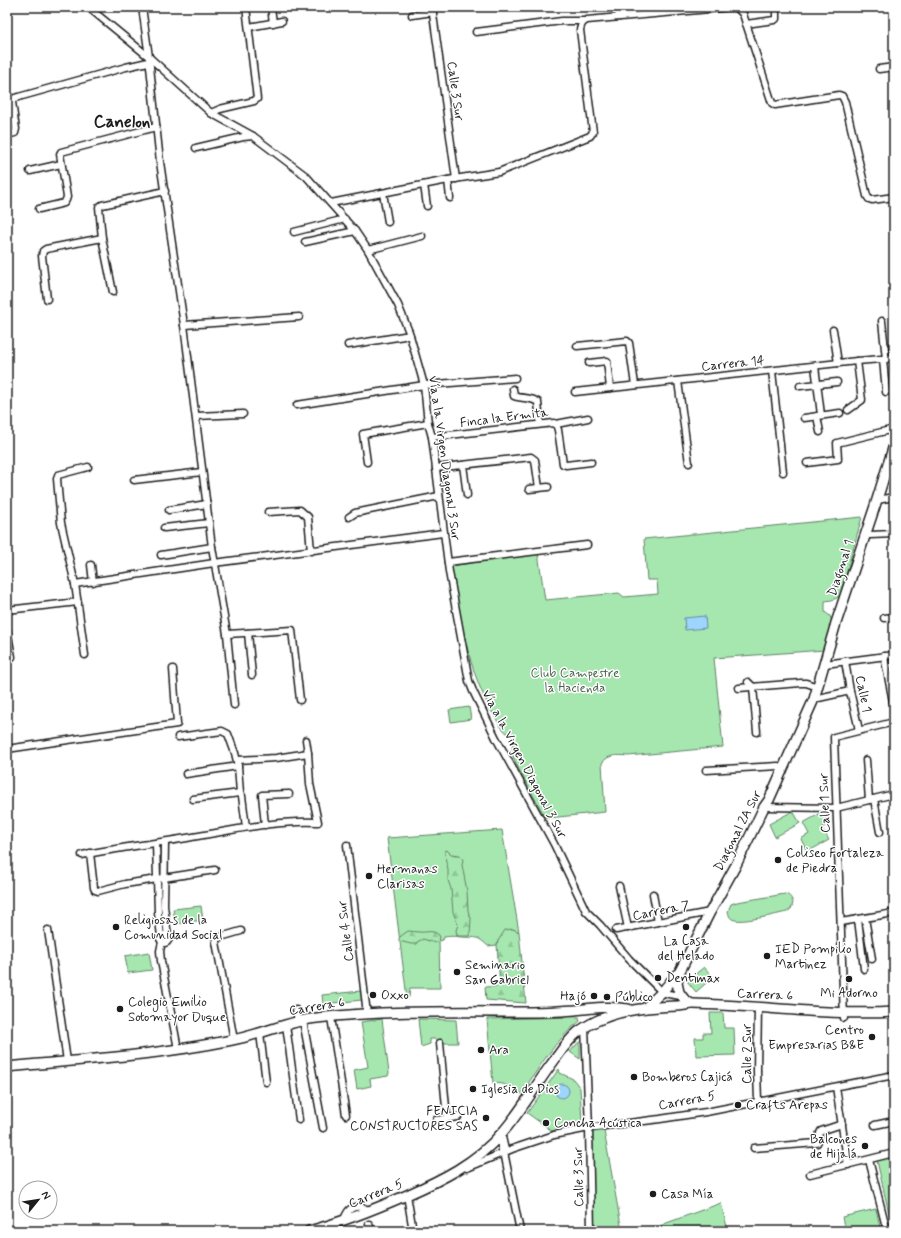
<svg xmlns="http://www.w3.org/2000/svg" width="901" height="1238" viewBox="0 0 901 1238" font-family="Mynerve,sans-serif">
<defs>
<pattern id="forest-firs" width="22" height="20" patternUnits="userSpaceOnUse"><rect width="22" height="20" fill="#a6e7b0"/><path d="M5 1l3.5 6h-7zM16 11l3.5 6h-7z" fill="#8ec697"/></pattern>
</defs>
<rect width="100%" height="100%" fill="#fff"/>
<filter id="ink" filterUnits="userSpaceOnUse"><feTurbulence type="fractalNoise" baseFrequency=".025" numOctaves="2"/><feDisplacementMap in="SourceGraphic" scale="8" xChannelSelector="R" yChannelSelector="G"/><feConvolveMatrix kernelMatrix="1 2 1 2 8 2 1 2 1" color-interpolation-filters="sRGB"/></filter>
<g filter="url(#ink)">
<g fill="#a6e7b0" stroke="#618266">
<path d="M862,517L841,593C837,600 832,600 825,601V612L830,616L832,621L824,650L714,658L723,747L628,756C617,755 609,754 602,763L605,812L549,818L545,817L518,768L512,754L513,737C504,733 500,725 495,717C467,672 461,617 451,566L538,553L545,600L619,593L624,597L658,594L657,580H647L644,539Z"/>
<polygon points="469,707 471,719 451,722 449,710"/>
<polygon points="793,811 800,823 775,837 769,824"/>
<polygon points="823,812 829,824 822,828 829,840 807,852 801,839 809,834 803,823"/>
<path d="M502,830L519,932L513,929L498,941L497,945L488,946C476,935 476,938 461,937C455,936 451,936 444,937L443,940L439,941L440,988H410L409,997L407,998L387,838Z"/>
<path d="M785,894C790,895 792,899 793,903L791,909L787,912C777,914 740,924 732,919C729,917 729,915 728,911L731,904L737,902Z"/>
<polygon points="201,906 203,920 175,924 173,909"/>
<polygon points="149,952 152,970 128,973 125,956"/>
<polygon points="704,967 713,977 696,992 687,981"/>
<polygon points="361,991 362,1000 323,1004 322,995"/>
<polygon points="710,1013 723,1013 724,1028 734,1028 735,1055 696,1056 695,1038 703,1038 703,1033 711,1033"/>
<path d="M579,1017L580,1021C555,1040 539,1068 521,1094L503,1084L493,1083L487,1019Z"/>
<polygon points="382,1019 389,1073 388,1076 370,1079 371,1086 357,1089 354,1070 368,1067 361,1022"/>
<polygon points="418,1019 456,1020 458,1043 436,1043 436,1039 430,1039 430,1044 421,1047"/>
<polygon points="580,1042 580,1059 570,1052 576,1045"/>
<polygon points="559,1069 560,1073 573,1079 580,1088 582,1123 552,1131 527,1113"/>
<polygon points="604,1131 622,1231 612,1231 611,1227 594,1227 592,1132"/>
<polygon points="894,1156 894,1231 893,1231 877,1161"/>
<polygon points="721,1203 728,1231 651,1231 664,1224"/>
<polygon points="876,1209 881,1231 845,1231 842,1217"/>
</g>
<g fill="url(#forest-firs)" stroke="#618266">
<polygon points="447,850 451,854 460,855 463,860 462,865 467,891 468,911 471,918 470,936 457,936 456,930 458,925 453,912 451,889 448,880 448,870 447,864 446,863 445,851"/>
<polygon points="513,929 519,932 526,1003 486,1000 485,987 500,986 497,945 498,941 505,930"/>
<path d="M408,931C412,931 415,932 419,932C427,933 432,929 439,935L440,938L435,943L423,939L417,942L416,944H411L399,941V938L401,936Z"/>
</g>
<g fill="#9dd5fc" stroke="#698ba2">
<polygon points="705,616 706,628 685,630 684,618"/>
<circle cx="562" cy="1091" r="7"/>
</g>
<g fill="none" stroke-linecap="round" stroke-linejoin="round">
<g stroke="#1c1c1c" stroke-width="9">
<g id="minor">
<polyline points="88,7 149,57 211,113 253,136 306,176 355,231 368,250 398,305 409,332 424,385 428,423 432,437 449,572 469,681 473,691 496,738 554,844 586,911 600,925 629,959 662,992 668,994 681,996"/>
<polyline points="142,7 149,57 160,162 184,325 212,547 227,634 234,705"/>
<polyline points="271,7 273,23"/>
<polyline points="432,7 456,179"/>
<polyline points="618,7 619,17"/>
<polyline points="736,7 743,14 772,103 775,105 839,95 842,96 845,102 867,196 869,199 872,200 894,197"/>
<polyline points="412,15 433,12"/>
<polyline points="746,24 774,20 776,19 776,7"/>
<polyline points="249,27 282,21"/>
<polyline points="476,32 562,21 584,21"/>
<polyline points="879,69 894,67"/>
<polyline points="211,113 220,109 254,101 257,99 246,7"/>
<polyline points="7,135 15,133 16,129 12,102 12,99 15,98 126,67 148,62"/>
<polyline points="196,148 243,137 253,136"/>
<polyline points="30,171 61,164"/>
<polyline points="448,180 450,198"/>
<polyline points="424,185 427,206"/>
<polyline points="383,193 388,222"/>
<path d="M331,203L448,180L499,172L590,136L593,132L580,30C581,25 582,22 587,20L732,7"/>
<polyline points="39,209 64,203 66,200 67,197 60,154 61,152 156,127"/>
<polyline points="294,232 345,219"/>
<polyline points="305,242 355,231"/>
<polyline points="368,250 422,236"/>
<polyline points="113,292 102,238 99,207 102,205 165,191"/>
<polyline points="47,299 42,256 43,251 46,249 102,238"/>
<polyline points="882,321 886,359"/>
<polyline points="184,325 299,317"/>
<polyline points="833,330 838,363"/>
<polyline points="348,345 410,335"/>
<polyline points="577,346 627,341 629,343 635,385"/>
<polyline points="883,359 886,392"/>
<polyline points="589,363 607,361 610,388"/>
<polyline points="815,366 821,415"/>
<polyline points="772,371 783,472"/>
<polyline points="678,381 689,463"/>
<polyline points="800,386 837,382"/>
<path d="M513,389L514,396C522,399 531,397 538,402L540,424"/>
<polyline points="575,392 857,361 894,358"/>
<polyline points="297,405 424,385 515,378"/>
<polyline points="848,410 862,400 857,361"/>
<polyline points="196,416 243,414"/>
<polyline points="817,416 820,432"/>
<polyline points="804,418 840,413"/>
<polyline points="556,424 558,430 563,464 566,465 591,462"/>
<polyline points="432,437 554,423 556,424 588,418"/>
<polyline points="367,462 363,434 428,423"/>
<polyline points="807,463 838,459 837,443 894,429"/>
<polyline points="463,465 467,495"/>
<polyline points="436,468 531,457 535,460 539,488"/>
<polyline points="134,480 202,472"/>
<polyline points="529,489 548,487"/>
<polyline points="877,500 894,497"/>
<polyline points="169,510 207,504"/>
<polyline points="268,512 300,510 308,517 311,551"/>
<polyline points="349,517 355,513 439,496"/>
<polyline points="164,528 209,523"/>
<polyline points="865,535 870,535 894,534"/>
<polyline points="161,555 212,547"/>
<polyline points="448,562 587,545"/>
<polyline points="91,565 93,582"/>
<polyline points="75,584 214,563 443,533"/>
<polyline points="7,610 78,602"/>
<polyline points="884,618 894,617"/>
<polyline points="7,629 12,657"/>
<polyline points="248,633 252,675"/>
<polyline points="227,634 292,630 300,700"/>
<polyline points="85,655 75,584 61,523 57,479 58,475 88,467"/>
<polyline points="884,656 894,707"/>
<polyline points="845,661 850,691 859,730"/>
<polyline points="825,664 894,655"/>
<polyline points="748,682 753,687 757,732"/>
<polyline points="739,688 801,683 806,683 818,687"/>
<polyline points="814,699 850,691"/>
<polyline points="178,737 222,731 228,734 235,753 238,766 240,793 242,796 246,827"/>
<polyline points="7,749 177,724 173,669"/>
<polyline points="237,760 276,758 308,753 306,740"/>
<polyline points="866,760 869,800"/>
<polyline points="706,770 778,766"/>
<polyline points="186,774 238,766"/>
<polyline points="193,799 240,793"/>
<polyline points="874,799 880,832"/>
<polyline points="764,807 836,808 894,794"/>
<polyline points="265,825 262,795 289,794"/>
<path d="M165,842L164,906L168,936L169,939L167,942C164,944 162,943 160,939L161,936L165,935L168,936"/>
<polyline points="156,843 158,913 161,936"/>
<polyline points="347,845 367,1014"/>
<polyline points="90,853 94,888 95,890 98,891 125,884 215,870"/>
<path d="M82,855C117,848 152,844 187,838C231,831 273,820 318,822L310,784L308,753"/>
<polyline points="619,886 628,928"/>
<polyline points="653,894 658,922"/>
<polyline points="865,918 872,959"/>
<polyline points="858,919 864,969"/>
<polyline points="841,922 894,913"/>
<polyline points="48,930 67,1061"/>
<polyline points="616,930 710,912"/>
<polyline points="162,942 160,951 161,961 178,1049"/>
<polyline points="296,1010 298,1022"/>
<polyline points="331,1017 346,1115"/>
<polyline points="844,1018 834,737 894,722"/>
<polyline points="303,1021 323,1128"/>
<polyline points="286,1025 299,1120"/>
<polyline points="585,1027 589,1128 591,1231"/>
<polyline points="260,1033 266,1082"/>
<polyline points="234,1040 216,942 217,938 241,931"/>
<polyline points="440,1043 447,1118"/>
<polyline points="836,1087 848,1165"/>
<polyline points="758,1101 757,1071 758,1007"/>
<polyline points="436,1120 458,1117"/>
<polyline points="875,1125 894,1121"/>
<path d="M754,1148L817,1143C820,1139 818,1135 821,1131L842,1124"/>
<polyline points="504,1152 520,1231"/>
<polyline points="869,1160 887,1231"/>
<polyline points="467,1168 512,1149 554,1135 589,1128 660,1119 706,1112 894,1075"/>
<polyline points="810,1174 894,1153"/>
<polyline points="407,1195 413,1231"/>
<path d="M344,1221C347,1206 358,1203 370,1211"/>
<polyline points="369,1224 372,1231"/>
</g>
</g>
<g stroke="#1c1c1c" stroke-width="12">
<g id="secondary">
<polyline points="691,1004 684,999 679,992 677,983 680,971 710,912 736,865 764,807 769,800 814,699 836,623 875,506 894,445"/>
<polyline points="645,1008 662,992 677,974"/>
<path d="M7,1067C82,1060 158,1055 232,1040C261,1035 288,1021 317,1018C388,1010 460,1012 531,1012C546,1012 561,1011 575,1010C593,1008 610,1006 628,1009"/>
<polyline points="500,1135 504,1152"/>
<path d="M309,1231C343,1222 375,1209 407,1195C441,1180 476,1163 501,1134C520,1113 534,1088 550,1066C559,1054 567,1041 578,1032C585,1027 593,1022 601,1019C625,1009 651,1007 677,1006C682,1006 688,1004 693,1004C760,1005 827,1016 894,1012"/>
</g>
</g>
<use href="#minor" stroke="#fff" stroke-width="6"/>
<use href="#secondary" stroke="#fff" stroke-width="9"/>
</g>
</g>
<g fill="#1c1c1c" stroke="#fff" stroke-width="1.5">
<circle cx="778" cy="860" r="4"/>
<circle cx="369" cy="876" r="4"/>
<circle cx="116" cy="927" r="4"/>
<circle cx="686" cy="927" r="4"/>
<circle cx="767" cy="956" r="4"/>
<circle cx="457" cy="972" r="4"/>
<circle cx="658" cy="978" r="4"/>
<circle cx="849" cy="979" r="4"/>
<circle cx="373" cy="995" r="4"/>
<circle cx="594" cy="996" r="4"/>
<circle cx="607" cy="997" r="4"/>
<circle cx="120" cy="1009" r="4"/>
<circle cx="872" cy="1037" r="4"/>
<circle cx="481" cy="1050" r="4"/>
<circle cx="634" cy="1077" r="4"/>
<circle cx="473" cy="1089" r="4"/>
<circle cx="738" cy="1105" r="4"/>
<circle cx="486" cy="1118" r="4"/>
<circle cx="546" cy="1123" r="4"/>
<circle cx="865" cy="1146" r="4"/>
<circle cx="653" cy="1194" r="4"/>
</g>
<g text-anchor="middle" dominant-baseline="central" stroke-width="3" stroke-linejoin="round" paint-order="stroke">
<g font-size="13" fill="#1c1c1c" stroke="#fff">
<text transform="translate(455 91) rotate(82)">Calle 3 Sur</text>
<text transform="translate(733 364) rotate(-6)">Carrera 14</text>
<text transform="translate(504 418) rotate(-7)">Finca la Ermita</text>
<text transform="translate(444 458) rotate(82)">Vía a la Virgen Diagonal 3 Sur</text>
<text transform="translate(841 568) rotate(-72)">Diagonal 1</text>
<text transform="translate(863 694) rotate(78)">Calle 1</text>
<text transform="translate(524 764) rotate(62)">Vía a la Virgen Diagonal 3 Sur</text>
<text transform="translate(825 803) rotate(-92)">Calle 1 Sur</text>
<text transform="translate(738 831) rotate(-63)">Diagonal 2A Sur</text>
<text transform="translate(661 911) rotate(-11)">Carrera 7</text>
<text transform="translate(346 931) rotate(-97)">Calle 4 Sur</text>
<text transform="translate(765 995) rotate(3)">Carrera 6</text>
<text transform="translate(317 1007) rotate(-9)">Carrera 6</text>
<text transform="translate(747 1054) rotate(-90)">Calle 2 Sur</text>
<text transform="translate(687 1101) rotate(-10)">Carrera 5</text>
<text transform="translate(579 1177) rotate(-91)">Calle 3 Sur</text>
<text transform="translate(376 1194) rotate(-22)">Carrera 5</text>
</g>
<g font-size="13" fill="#4c6350" stroke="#fff">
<text x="575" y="673">Club Campestre<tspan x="575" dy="15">la Hacienda</tspan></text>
</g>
<g font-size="13" fill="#1c1c1c" stroke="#fff" text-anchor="start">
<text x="786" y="853">Coliseo Fortaleza<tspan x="786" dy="15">de Piedra</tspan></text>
<text x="377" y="869">Hermanas<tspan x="377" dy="15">Clarisas</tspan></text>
<text x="124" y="920">Religiosas de la<tspan x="124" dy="15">Comunidad Social</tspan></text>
<text x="686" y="941" text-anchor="middle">La Casa<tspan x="686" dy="15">del Helado</tspan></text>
<text x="775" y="949">IED Pompilio<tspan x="775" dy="15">Martinez</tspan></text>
<text x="465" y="965">Seminario<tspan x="465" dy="15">San Gabriel</tspan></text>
<text x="666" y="978">Dentimax</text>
<text x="849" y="993" text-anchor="middle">Mi Adorno</text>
<text x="381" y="995">Oxxo</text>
<text x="586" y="996" text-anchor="end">Hajó</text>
<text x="615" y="997">Público</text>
<text x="128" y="1002">Colegio Emilio<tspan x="128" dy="15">Sotomayor Duque</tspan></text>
<text x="864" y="1030" text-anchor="end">Centro<tspan x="864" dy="15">Empresarias B&amp;E</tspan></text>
<text x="489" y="1050">Ara</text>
<text x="642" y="1077">Bomberos Cajicá</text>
<text x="481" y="1089">Iglesia de Dios</text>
<text x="746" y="1105">Crafts Arepas</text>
<text x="478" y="1111" text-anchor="end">FENICIA<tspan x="478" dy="15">CONSTRUCTORES SAS</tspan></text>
<text x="554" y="1123">Concha Acústica</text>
<text x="857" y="1139" text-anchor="end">Balcones<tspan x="857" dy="15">de Hijalá</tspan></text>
<text x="661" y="1194">Casa Mía</text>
</g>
<g font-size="17" font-weight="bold" fill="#1c1c1c" stroke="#fff">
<text x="122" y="122">Canelon</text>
</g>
</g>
<rect width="901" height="1238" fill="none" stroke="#fff" stroke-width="24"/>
<rect x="12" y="12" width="877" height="1214" fill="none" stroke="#1c1c1c" stroke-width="1.5" filter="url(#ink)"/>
<g transform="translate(38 1200) rotate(60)"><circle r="19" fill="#ffffff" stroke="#a4a4a4"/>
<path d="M0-3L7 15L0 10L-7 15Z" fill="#1c1c1c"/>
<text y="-6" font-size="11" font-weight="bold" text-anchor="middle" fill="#1c1c1c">N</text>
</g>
</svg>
